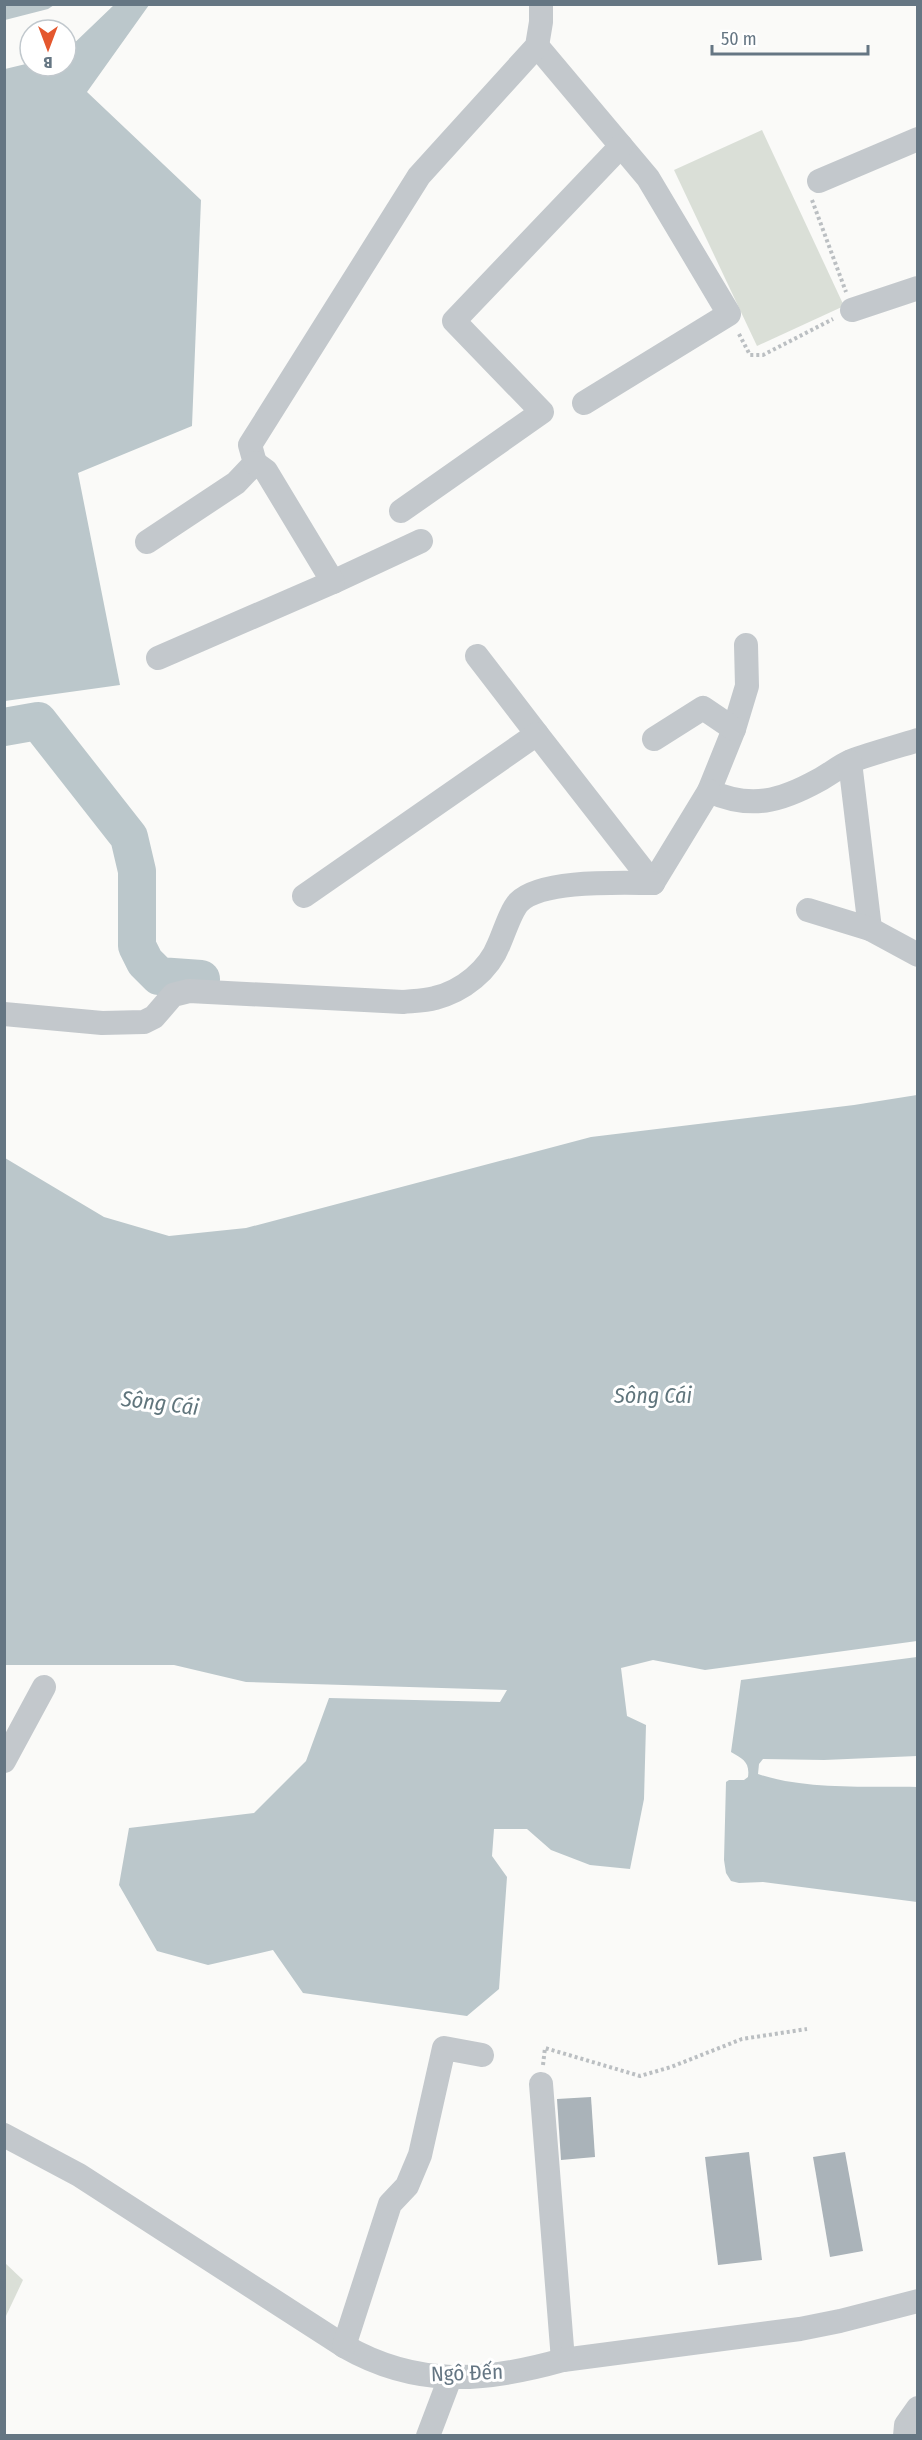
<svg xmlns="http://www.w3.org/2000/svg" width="922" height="2440" viewBox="0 0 922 2440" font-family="'Fira Sans Condensed',sans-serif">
<rect width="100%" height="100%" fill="#fafaf8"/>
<g fill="#dadfd7">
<polygon points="762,130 844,306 757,346 674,170"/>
<polygon points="5,2263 23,2280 5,2318"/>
</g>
<g fill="#bbc7cb">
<polygon points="5,4 54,4 54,5 48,9 5,20"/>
<polygon points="115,4 149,5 87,92 201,200 192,426 78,473 120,685 5,701 5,69 30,63 30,66 66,66 66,51"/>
<polygon points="917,1095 917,1641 705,1670 653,1660 621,1668 627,1716 646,1725 644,1799 630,1869 590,1865 551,1850 527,1829 494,1829 492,1856 507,1877 499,1989 467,2016 303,1993 273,1950 208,1965 157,1951 119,1885 129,1828 254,1813 306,1761 329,1698 500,1702 507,1690 246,1682 174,1665 5,1665 5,1158 104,1217 169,1236 246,1228 591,1137 854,1105"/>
<path d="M917,1657V1756L824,1760L763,1759L759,1764L758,1774C805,1790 868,1786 917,1787V1902L763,1882L739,1883L731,1881L726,1873L724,1860L726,1782L729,1780H744L748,1777C750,1762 743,1759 731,1752L741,1680Z"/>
</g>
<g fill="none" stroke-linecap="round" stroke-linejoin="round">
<polyline stroke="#bbc7cb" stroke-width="38" points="4,727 38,721 129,837 137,871 137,946 145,962 159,976 201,979"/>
</g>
<g fill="#aab3b9">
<polygon points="591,2097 595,2157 561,2160 557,2099"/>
<polygon points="749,2152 762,2260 718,2265 705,2157"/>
<polygon points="845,2152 863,2251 830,2257 813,2157"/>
</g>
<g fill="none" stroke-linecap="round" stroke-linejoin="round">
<g stroke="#bbbfc2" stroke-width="4" stroke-dasharray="3 3" stroke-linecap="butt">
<polyline points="812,200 846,292"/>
<polyline points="739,334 750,355 763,355 833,319"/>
<polyline points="543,2065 545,2048 640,2076 671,2067 742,2039 807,2029"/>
</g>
<g stroke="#c3c8cc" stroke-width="24">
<polyline points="537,46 648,178 729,314 584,403"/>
<polyline points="819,181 918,139"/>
<polyline points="852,310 918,288"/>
<polyline points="401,511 542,412 454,321 621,146"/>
<polyline points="147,542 236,483 255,463 250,445 419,176 537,46 541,22 541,4"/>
<polyline points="333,582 421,541"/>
<path d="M746,645L747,686L734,729L709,791C751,810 781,801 819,780C830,774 840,766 851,761C873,753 896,747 918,740"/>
<polyline points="477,656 537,734"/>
<polyline points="158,658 333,582 266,471 255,463"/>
<polyline points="654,739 703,708 734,729"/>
<polyline points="850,762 870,929"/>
<polyline points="653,883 709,791"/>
<polyline points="304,896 537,734 653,883"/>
<polyline points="808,910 870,929 918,955"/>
<path d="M4,1014L102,1023L144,1022L154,1017L173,995L189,991L403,1002C413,1001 425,1001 435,998C463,991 489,970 499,944C504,933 511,910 519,902C542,879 622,883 653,883"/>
<polyline points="4,1761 44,1687"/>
<polyline points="541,2084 563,2360"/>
<path d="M4,2135L79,2175L344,2346C417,2388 485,2382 563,2360L800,2329L840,2321L918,2301"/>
<polyline points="344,2346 390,2204 407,2186 420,2155 444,2048 482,2055"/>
<polyline points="428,2436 450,2378"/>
<polyline points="905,2436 906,2425 918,2408"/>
</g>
</g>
<g text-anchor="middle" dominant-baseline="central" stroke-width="6" stroke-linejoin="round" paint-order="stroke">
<g font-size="21" fill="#657683" stroke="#fff">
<text transform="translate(467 2373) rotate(-2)">Ngô Đến</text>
</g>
<g font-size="22" font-style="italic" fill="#60757c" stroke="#fff">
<text x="653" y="1395">Sông Cái</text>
<text transform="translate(160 1403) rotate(7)">Sông Cái</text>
</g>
</g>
<rect width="922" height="2440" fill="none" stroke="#657683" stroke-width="12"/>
<g transform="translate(48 48) rotate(180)"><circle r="28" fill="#ffffff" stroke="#c1c8cd" stroke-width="1.5"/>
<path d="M0-4.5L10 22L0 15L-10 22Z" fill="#e4572e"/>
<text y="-9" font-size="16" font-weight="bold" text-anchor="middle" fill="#657683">B</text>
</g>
<path d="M712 45v9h156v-9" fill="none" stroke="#657683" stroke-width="3"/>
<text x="721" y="45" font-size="18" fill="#657683" stroke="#ffffff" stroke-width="4.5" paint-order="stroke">50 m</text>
</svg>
